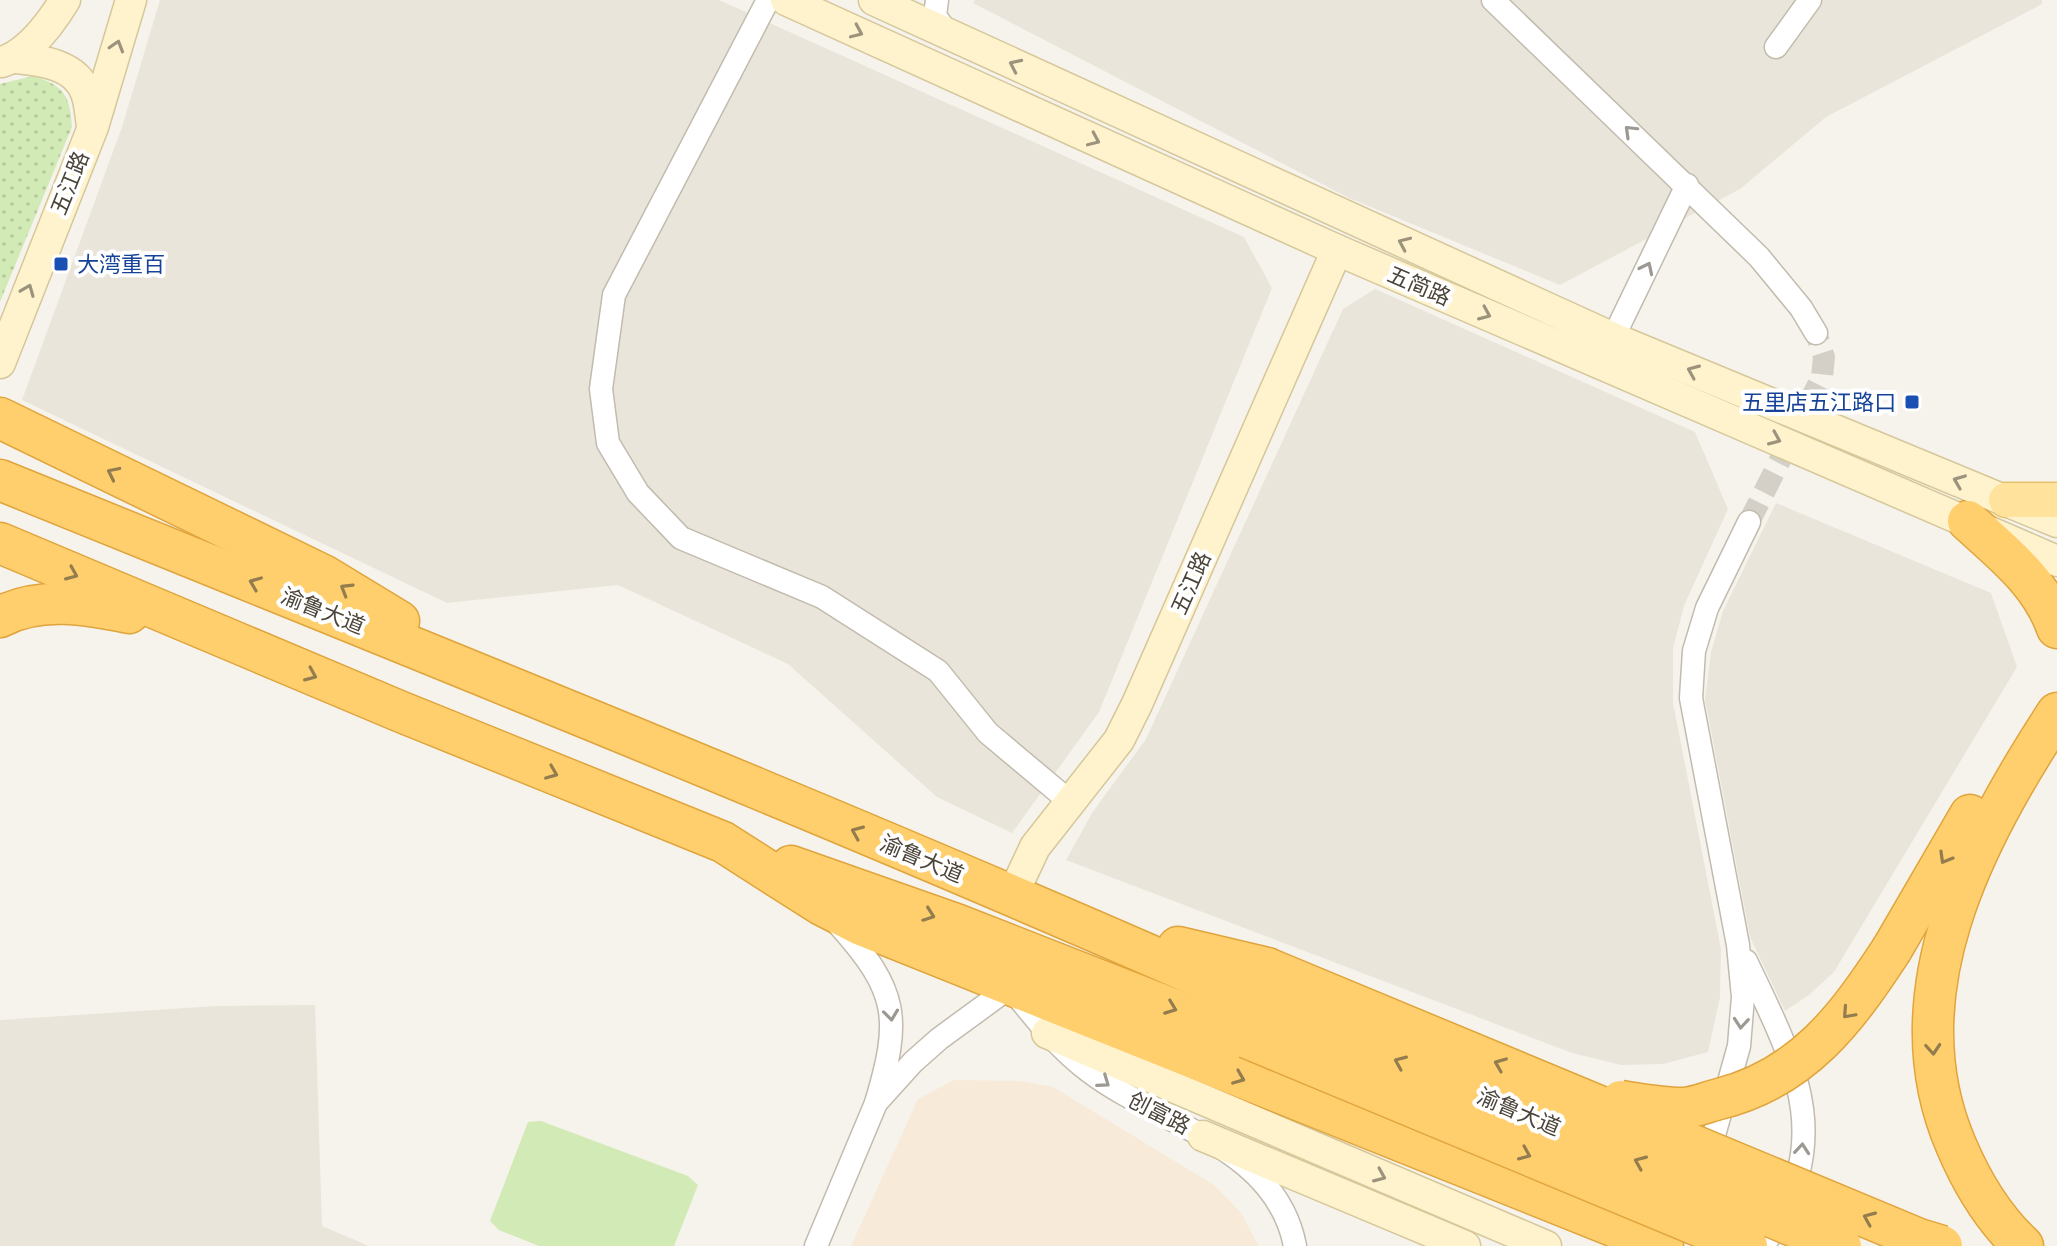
<svg xmlns="http://www.w3.org/2000/svg" width="2057" height="1246" viewBox="0 0 2057 1246" font-family="Roboto,'Noto Sans SC',sans-serif">
<defs>
<pattern id="park-dots" width="8" height="8" patternUnits="userSpaceOnUse" patternTransform="scale(2)"><rect width="8" height="8" fill="#d2eab5"/><path d="M2 2h.1M6 6h.1" fill="none" stroke="#b6ca9c" stroke-width="1.8" stroke-linecap="round"/></pattern>
</defs>
<rect width="100%" height="100%" fill="#f6f3ec"/>
<g fill="#eae5da">
<polygon points="160,0 719,0 1244,237 1272,288 1099,712 1012,833 937,797 788,664 618,585 447,603 22,400 122,127"/>
<polygon points="975,0 2042,0 2042,4 1826,117 1740,189 1560,285 1349,198 973,3"/>
<polygon points="1375,289 1695,432 1728,509 1684,606 1673,648 1673,703 1721,949 1720,997 1708,1052 1663,1064 1621,1065 1572,1053 1066,860 1092,813 1146,739 1343,309"/>
<polygon points="1776,503 1991,593 2017,667 1834,972 1809,995 1785,1011 1750,937 1705,699 1711,652 1723,611"/>
<polygon points="315,1005 322,1226 369,1246 0,1246 0,1020 216,1006"/>
</g>
<polygon fill="#f7ead8" points="954,1080 1020,1081 1053,1087 1214,1185 1241,1213 1259,1246 851,1246 918,1099"/>
<polygon fill="#d2eab5" points="541,1121 688,1176 698,1185 674,1246 539,1246 499,1230 490,1221 528,1122"/>
<path fill="url(#park-dots)" d="M33,76C64,85 70,96 72,127L0,302V84Z"/>
<g fill="none" stroke-linecap="round" stroke-linejoin="round">
<polyline stroke="#d4d0c8" stroke-width="22" stroke-dasharray="22 11" stroke-linecap="butt" points="1749,522 1822,377 1824,357 1816,333"/>
<g stroke="#c2bbae" stroke-width="25">
<g id="street">
<polyline points="768,0 614,295 601,389 608,443 638,493 681,538 822,597 938,671 988,733 1069,801"/>
<polyline points="937,0 935,16 949,35"/>
<polyline points="1493,0 1759,257 1801,308 1816,333"/>
<polyline points="1776,47 1810,0"/>
<polyline points="1613,338 1687,185"/>
<path d="M839,925C899,992 901,1019 876,1103L913,1062L939,1039L1010,987C1035,1018 1058,1048 1090,1072C1160,1125 1276,1146 1295,1246"/>
<path d="M1746,961C1795,1064 1838,1139 1763,1246"/>
<polyline points="1707,1160 1739,1046 1743,997 1738,945 1691,698 1694,651 1707,608 1749,522"/>
<polyline points="816,1246 876,1103"/>
</g>
</g>
<g stroke="#d6c79b" stroke-width="33">
<g id="secondary">
<polyline points="786,0 1337,250 2057,561"/>
<polyline points="874,0 1613,338 2057,522"/>
<path d="M16,58C41,60 77,65 86,93C90,103 90,115 92,125"/>
<path d="M2,62C28,54 51,23 65,0"/>
<polyline points="0,363 93,127 131,0"/>
<polyline points="1012,896 1035,847 1119,740 1137,704 1337,250"/>
<polyline points="1047,1033 1546,1246"/>
<polyline points="1203,1136 1465,1246"/>
</g>
</g>
<g stroke="#e6c16a" stroke-width="37">
<polyline id="primary" points="2006,500 2057,500"/>
</g>
<g stroke="#e0a43c" stroke-width="43">
<g id="highway">
<polyline points="0,418 325,576 399,621"/>
<path d="M0,480C422,651 846,820 1263,1005"/>
<path d="M1968,521C2003,553 2041,582 2057,628"/>
<polyline points="0,543 399,711 723,842 820,904 861,925 1663,1246"/>
<path d="M0,617C39,596 87,604 129,613"/>
<polyline points="791,866 956,924 1247,1038"/>
<polyline points="1178,947 1267,968"/>
<polyline points="1892,949 1970,815"/>
<path d="M2023,1246C1993,1218 1972,1183 1956,1145C1891,994 1975,839 2057,713"/>
</g>
</g>
<use href="#street" stroke="#fff" stroke-width="22"/>
<use href="#secondary" stroke="#fff3cd" stroke-width="30"/>
<use href="#primary" stroke="#ffe39c" stroke-width="34"/>
<use href="#highway" stroke="#ffcf6e" stroke-width="40"/>
<g stroke="#e0a43c" stroke-width="43" stroke-linecap="butt">
<g id="highway-bridge">
<polyline points="1267,968 1919,1239 1942,1246"/>
<polyline points="1263,1005 1841,1246"/>
<polyline points="1247,1038 1747,1246"/>
<path d="M1621,1101C1641,1104 1662,1108 1682,1108C1694,1108 1707,1102 1719,1099C1803,1078 1847,1018 1892,949"/>
</g>
</g>
<use href="#highway-bridge" stroke="#ffcf6e" stroke-width="40"/>
</g>
<defs><path id="oneway-chevron" d="M-2-3.5L2.5 0L-2 3.5" fill="none" stroke-width="1.6" stroke-linecap="round" stroke-linejoin="round" transform="scale(2)"/></defs>
<g stroke="#9c937c">
<use href="#oneway-chevron" transform="translate(857 32) rotate(24)"/>
<use href="#oneway-chevron" transform="translate(117 46) rotate(-73)"/>
<use href="#oneway-chevron" transform="translate(1015 65) rotate(-155)"/>
<use href="#oneway-chevron" transform="translate(1094 140) rotate(24)"/>
<use href="#oneway-chevron" transform="translate(1404 243) rotate(-156)"/>
<use href="#oneway-chevron" transform="translate(28 290) rotate(-68)"/>
<use href="#oneway-chevron" transform="translate(1485 314) rotate(23)"/>
<use href="#oneway-chevron" transform="translate(1693 371) rotate(-157)"/>
<use href="#oneway-chevron" transform="translate(1775 439) rotate(23)"/>
<use href="#oneway-chevron" transform="translate(1959 481) rotate(-158)"/>
<use href="#oneway-chevron" transform="translate(1380 1176) rotate(23)"/>
</g>
<g stroke="#9c9892">
<use href="#oneway-chevron" transform="translate(1630 131) rotate(-136)"/>
<use href="#oneway-chevron" transform="translate(1647 268) rotate(-64)"/>
<use href="#oneway-chevron" transform="translate(891 1015) rotate(83)"/>
<use href="#oneway-chevron" transform="translate(1741 1023) rotate(95)"/>
<use href="#oneway-chevron" transform="translate(1104 1082) rotate(35)"/>
<use href="#oneway-chevron" transform="translate(1802 1149) rotate(-85)"/>
</g>
<g stroke="#937c4e">
<use href="#oneway-chevron" transform="translate(113 473) rotate(-154)"/>
<use href="#oneway-chevron" transform="translate(72 574) rotate(23)"/>
<use href="#oneway-chevron" transform="translate(255 583) rotate(-158)"/>
<use href="#oneway-chevron" transform="translate(346 589) rotate(-149)"/>
<use href="#oneway-chevron" transform="translate(311 675) rotate(23)"/>
<use href="#oneway-chevron" transform="translate(552 773) rotate(22)"/>
<use href="#oneway-chevron" transform="translate(857 832) rotate(-157)"/>
<use href="#oneway-chevron" transform="translate(1945 858) rotate(120)"/>
<use href="#oneway-chevron" transform="translate(929 915) rotate(20)"/>
<use href="#oneway-chevron" transform="translate(1171 1008) rotate(21)"/>
<use href="#oneway-chevron" transform="translate(1848 1013) rotate(132)"/>
<use href="#oneway-chevron" transform="translate(1933 1049) rotate(86)"/>
<use href="#oneway-chevron" transform="translate(1400 1062) rotate(-157)"/>
<use href="#oneway-chevron" transform="translate(1500 1064) rotate(-158)"/>
<use href="#oneway-chevron" transform="translate(1239 1078) rotate(22)"/>
<use href="#oneway-chevron" transform="translate(1525 1154) rotate(23)"/>
<use href="#oneway-chevron" transform="translate(1640 1162) rotate(-157)"/>
<use href="#oneway-chevron" transform="translate(1869 1218) rotate(-157)"/>
</g>
<g fill="#1a4fb4" stroke="#fff" stroke-width="3">
<rect x="53" y="256" width="16" height="16" rx="4"/>
<rect x="1904" y="394" width="16" height="16" rx="4"/>
</g>
<g text-anchor="middle" dominant-baseline="central" stroke-width="8" stroke-linejoin="round" paint-order="stroke">
<g font-size="22" fill="#4b4439" stroke="#fff">
<text transform="translate(70 183) rotate(-68)">五江路</text>
<text transform="translate(1419 286) rotate(23)">五简路</text>
<text transform="translate(1191 583) rotate(-66)">五江路</text>
<text transform="translate(323 611) rotate(22)">渝鲁大道</text>
<text transform="translate(922 859) rotate(23)">渝鲁大道</text>
<text transform="translate(1519 1112) rotate(23)">渝鲁大道</text>
<text transform="translate(1159 1113) rotate(27)">创富路</text>
</g>
<g font-size="22" fill="#164399" stroke="#fff" text-anchor="start">
<text x="77" y="264">大湾重百</text>
<text x="1896" y="402" text-anchor="end">五里店五江路口</text>
</g>
</g>
</svg>
